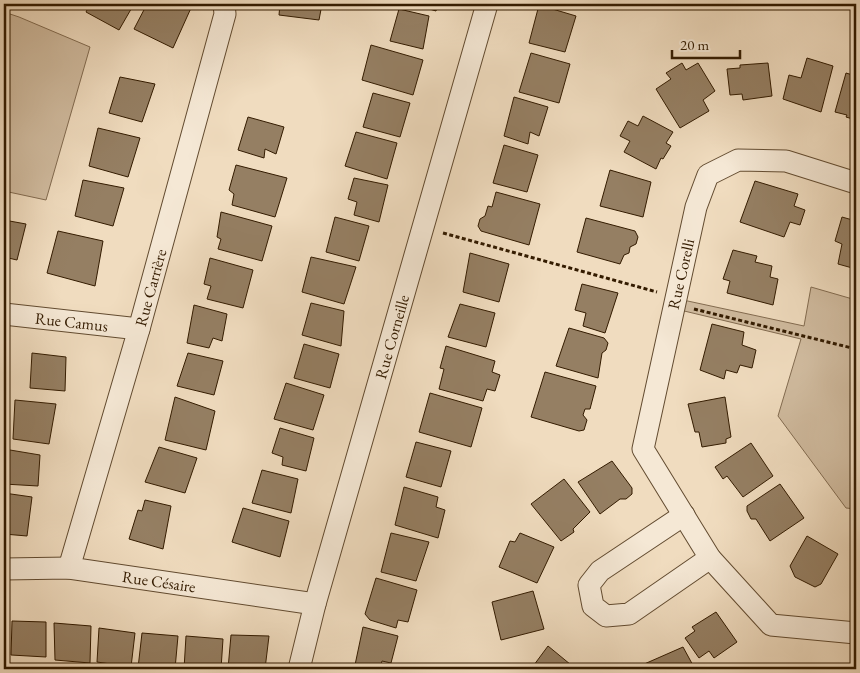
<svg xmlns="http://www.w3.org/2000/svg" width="860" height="673" viewBox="0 0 860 673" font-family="'EB Garamond',serif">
<rect width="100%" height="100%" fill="#f0dcbf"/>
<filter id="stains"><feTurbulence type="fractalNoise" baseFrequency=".004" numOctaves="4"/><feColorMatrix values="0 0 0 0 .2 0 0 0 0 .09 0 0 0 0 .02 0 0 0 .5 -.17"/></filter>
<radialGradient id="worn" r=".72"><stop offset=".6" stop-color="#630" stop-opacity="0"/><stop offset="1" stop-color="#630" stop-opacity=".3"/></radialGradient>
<g fill="#d0bb9f" stroke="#826b50">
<polygon points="4,12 19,17 90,47 46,200 4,191"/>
<polygon points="811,287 856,300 856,509 846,508 778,416 801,339 680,310 683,300 804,326"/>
</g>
<g fill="#957f63" stroke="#331b00">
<polygon points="90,4 134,4 119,30 86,12"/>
<polygon points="147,4 183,4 191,8 173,48 134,29"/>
<polygon points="280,4 322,4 319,20 279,15"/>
<polygon points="413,4 438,4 436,11"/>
<polygon points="539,5 576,16 565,52 529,43"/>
<polygon points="399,9 429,16 423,49 390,41"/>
<polygon points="371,45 423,60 413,95 362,80"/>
<polygon points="531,53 570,64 559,103 519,92"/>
<polygon points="807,58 833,66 821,112 783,99 789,75 801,78"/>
<polygon points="682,63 686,70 698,63 715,91 703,100 709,111 680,128 656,89 671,79 666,73"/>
<polygon points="768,63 772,96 743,100 742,94 730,95 727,69 740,68 740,65"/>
<polygon points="846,73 856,76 856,120 846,117 847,115 835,112"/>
<polygon points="120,77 155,84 142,122 109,113"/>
<polygon points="373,93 410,103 400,137 363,127"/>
<polygon points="514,97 548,107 539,136 530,132 528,144 504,136"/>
<polygon points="643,116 673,132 666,143 671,146 663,159 661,158 656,169 624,152 630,141 620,136 628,121 638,126"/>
<polygon points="248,117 284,127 276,154 265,149 264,158 238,150"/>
<polygon points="98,128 140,138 128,177 89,166"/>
<polygon points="356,132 397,143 387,179 345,166"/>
<polygon points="504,145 538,155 527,192 493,183"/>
<polygon points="236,165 287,178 275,217 232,205 234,194 229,190"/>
<polygon points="610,170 651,182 643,217 600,206"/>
<polygon points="354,178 388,185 379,222 354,215 357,202 348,199"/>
<polygon points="83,180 124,188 113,226 75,216"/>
<polygon points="755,181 798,194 794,206 805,210 800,225 790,222 784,237 740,222"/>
<polygon points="496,192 540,204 529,245 481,231 478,226 480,219 485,216 488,206 492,207"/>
<polygon points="221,212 272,226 262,261 218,249 221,239 217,237"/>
<polygon points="335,217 369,226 359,261 326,252"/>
<polygon points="842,217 856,221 856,269 838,264 842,244 835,241"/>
<polygon points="586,218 635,231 638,237 636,244 630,247 629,253 624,255 620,264 577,252"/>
<polygon points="4,220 26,224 17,260 4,257"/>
<polygon points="58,231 103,241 95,286 47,273"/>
<polygon points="733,250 757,256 755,262 772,266 770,277 778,279 773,305 727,293 730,281 723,279"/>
<polygon points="470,253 509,264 499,302 463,292"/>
<polygon points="311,257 356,267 344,304 302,292"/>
<polygon points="210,258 253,270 243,308 207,299 211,286 204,284"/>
<polygon points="582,284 618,293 605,333 583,326 586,313 575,310"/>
<polygon points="311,303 344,311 341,346 302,335"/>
<polygon points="460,304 495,313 486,347 448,337"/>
<polygon points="194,305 227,314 222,341 213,338 209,348 187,343"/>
<polygon points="712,324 744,332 742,345 756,350 752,368 740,365 737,373 726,370 724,379 700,370"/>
<polygon points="569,328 604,338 608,343 606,350 602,353 598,378 556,366"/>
<polygon points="304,344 339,354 330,388 294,378"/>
<polygon points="446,346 495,361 492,372 500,375 495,391 487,389 483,401 439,389 444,369 440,368"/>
<polygon points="32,353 66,357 65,391 30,388"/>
<polygon points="188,353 223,361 214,395 177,386"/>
<polygon points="545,372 596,386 590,409 585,409 583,415 587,420 584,430 579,431 531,417"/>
<polygon points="286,383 324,395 313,430 274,419"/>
<polygon points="430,393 482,408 471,447 419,432"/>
<polygon points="175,397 215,411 206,450 165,440"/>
<polygon points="725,397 731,437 726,439 726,443 702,447 699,432 695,432 688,404"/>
<polygon points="15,400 56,404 49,444 13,439"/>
<polygon points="280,428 314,438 306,471 282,465 283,457 272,453"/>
<polygon points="416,442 451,451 441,487 406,477"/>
<polygon points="751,443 773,476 743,497 727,476 723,479 715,467"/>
<polygon points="159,447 197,458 185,493 145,482"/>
<polygon points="4,449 40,455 38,486 4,484"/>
<polygon points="612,461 632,488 632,494 626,499 620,499 600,514 578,482"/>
<polygon points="262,470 298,479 291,513 252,503"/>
<polygon points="564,479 590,512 573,529 574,532 561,541 531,504"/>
<polygon points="780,484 804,518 770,541 756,519 751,519 747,511 747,506"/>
<polygon points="404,487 438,497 436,507 445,510 438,538 395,525"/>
<polygon points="4,493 32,497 27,536 4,534"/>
<polygon points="145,500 171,506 163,549 129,539 138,510 142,511"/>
<polygon points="243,508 289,521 280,557 232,542"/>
<polygon points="391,533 429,542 416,581 381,572"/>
<polygon points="520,533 554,547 537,583 499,567 510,541 515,542"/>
<polygon points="807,536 838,554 821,584 815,587 795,577 790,566"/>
<polygon points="376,578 417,590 408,622 398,620 396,628 370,620 365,614"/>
<polygon points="533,591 544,629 501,640 492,602"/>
<polygon points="716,612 737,642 714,658 709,651 699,658 685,638 695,631 692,627"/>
<polygon points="12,621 46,622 46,657 11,655"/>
<polygon points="54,623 91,626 90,663 55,660"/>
<polygon points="363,627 398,636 391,663 382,661 380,669 371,669 355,665"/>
<polygon points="99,628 135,633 131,667 97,662"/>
<polygon points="142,633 178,636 175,669 138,668"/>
<polygon points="231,635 269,636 265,669 228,669"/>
<polygon points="186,636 223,639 221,669 184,669"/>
<polygon points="548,646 576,669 531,669"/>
<polygon points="683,647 695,669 645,669 642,665"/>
</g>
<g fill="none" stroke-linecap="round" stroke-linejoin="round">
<g stroke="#624b30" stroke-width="23">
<g id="street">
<polyline points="856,183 786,161 738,160 708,175 696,207 643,449 710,558 771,625 856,633"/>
<path id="s1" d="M4,314L139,329"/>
<polyline points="684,515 600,571 589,585 593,606 606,616 629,614 710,558"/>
<path id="s2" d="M69,568L139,329L225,14L224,4"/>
<path id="s3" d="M4,569L69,568L315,604"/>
<path id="s4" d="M299,669L315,604L487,4"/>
</g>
</g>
<g stroke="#331b00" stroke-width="3" stroke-dasharray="4 2.5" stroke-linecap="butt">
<polyline points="4,34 7,35 4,46"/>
<polyline points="443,233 657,292"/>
<polyline points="694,309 856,349"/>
</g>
<use href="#street" stroke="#f5e8d5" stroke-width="21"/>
</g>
<g text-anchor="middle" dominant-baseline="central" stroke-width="4" stroke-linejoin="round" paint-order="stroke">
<g font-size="16" fill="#331b00" stroke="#f5e8d5">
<text transform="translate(681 274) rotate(-77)">Rue Corelli</text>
<text stroke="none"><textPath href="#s2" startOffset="292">Rue Carrière</textPath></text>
<text stroke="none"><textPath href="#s1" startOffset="68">Rue Camus</textPath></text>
<text stroke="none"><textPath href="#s4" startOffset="345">Rue Corneille</textPath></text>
<text stroke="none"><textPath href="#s3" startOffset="156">Rue Césaire</textPath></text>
</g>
</g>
<rect width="860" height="673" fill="none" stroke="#f0dcbf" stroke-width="20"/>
<rect x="5" y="5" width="850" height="663" fill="none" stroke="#331b00" stroke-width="2.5"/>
<rect x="10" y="10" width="840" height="653" fill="none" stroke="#331b00"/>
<path d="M672 50v8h68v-8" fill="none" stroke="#331b00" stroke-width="2.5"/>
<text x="680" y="50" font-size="15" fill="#331b00" stroke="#f5e8d5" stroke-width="4" paint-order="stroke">20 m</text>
<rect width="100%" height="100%" filter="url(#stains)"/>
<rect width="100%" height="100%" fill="url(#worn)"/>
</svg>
